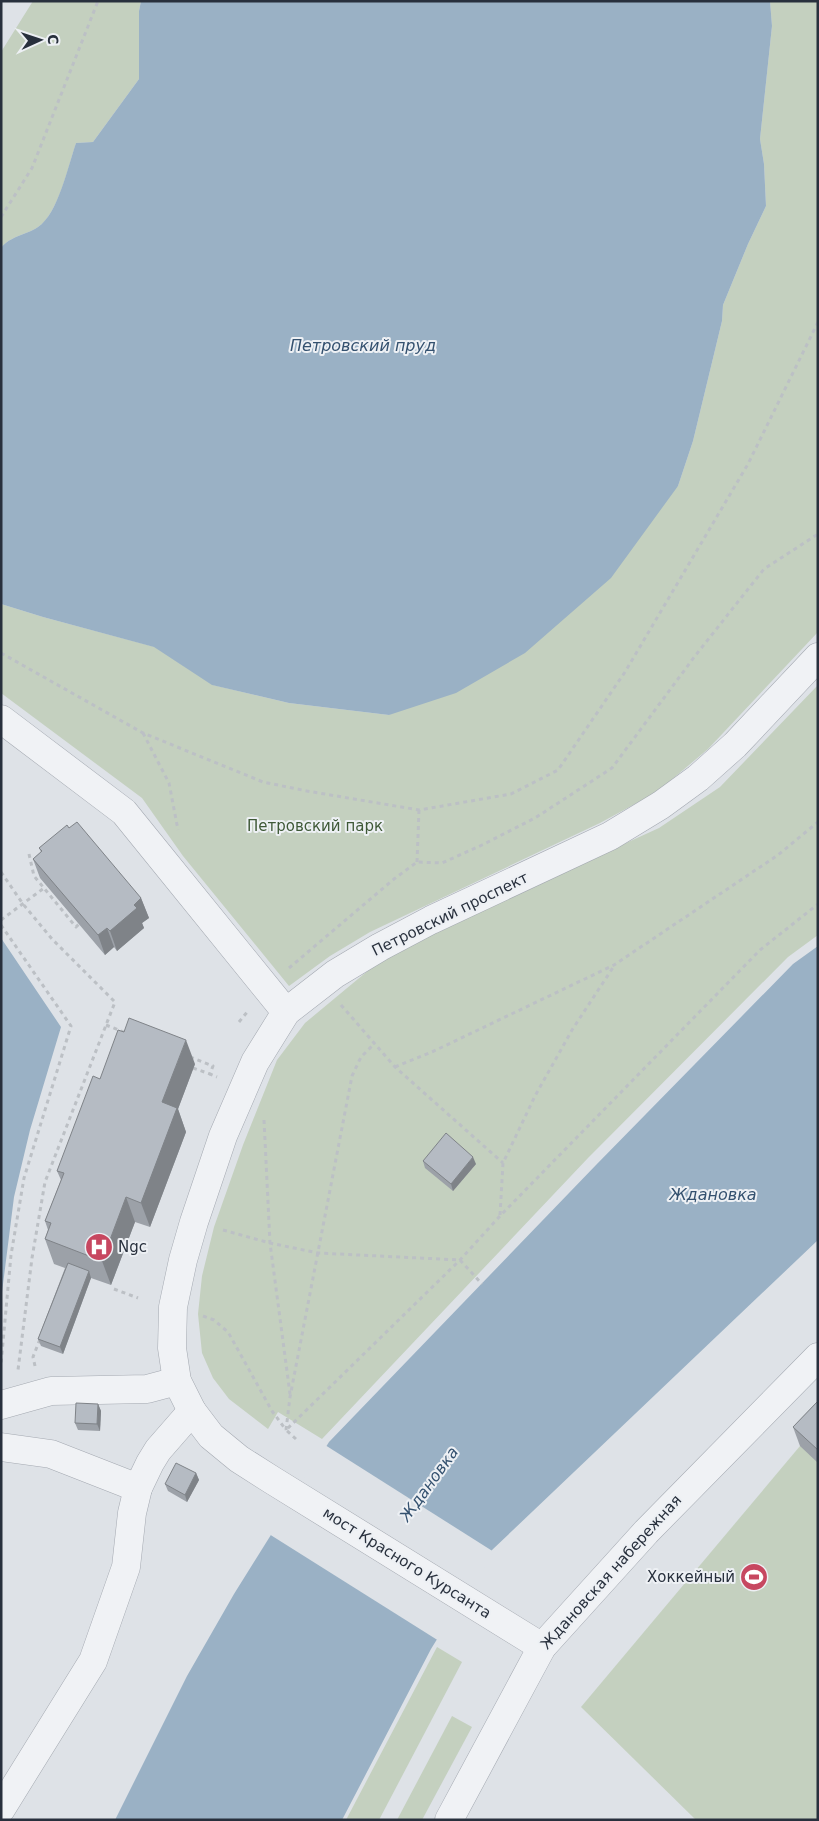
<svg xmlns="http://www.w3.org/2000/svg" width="819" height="1821" viewBox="0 0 819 1821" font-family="'DejaVu Sans',sans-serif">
<rect width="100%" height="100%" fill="#dee2e7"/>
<g fill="#c4d0bf">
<path d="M33,1H141L139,11V79L93,142L76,143C68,167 58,214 38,227C26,235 10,236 1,248V52Z"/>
<polygon points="770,1 818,1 818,632 708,749 657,792 600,823 370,932 330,956 289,986 183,856 142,798 1,693 1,604 43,617 155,647 213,685 289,703 389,715 678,486 693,441 722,321 723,305 748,244 766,206 764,164 760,139 772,26"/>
<polygon points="818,685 818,935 788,957 588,1158 322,1439 278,1412 268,1429 229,1399 213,1378 202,1353 198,1314 202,1276 214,1227 243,1145 277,1060 305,1023 370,969 437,929 659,828 720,787"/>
<polygon points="818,1428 818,1820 696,1820 581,1707 800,1446"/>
<polygon points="437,1647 462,1662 379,1820 346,1820"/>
<polygon points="452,1716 472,1727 422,1820 397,1820"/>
</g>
<g fill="#9ab1c5">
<path d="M141,1H770L772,26L760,139L764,164L766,206L748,244L723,305L722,321L693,441L678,486L611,578L525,653L456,693L389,715L289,703L212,685L154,647L43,617L1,604V248C10,236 26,235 38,227C58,214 68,166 76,143L93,142L139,79V11Z"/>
<polygon points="1,938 61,1027 30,1130 14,1197 1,1300"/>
<polygon points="818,946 818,1240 492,1550 431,1649 342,1820 115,1820 187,1676 234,1594 329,1442 596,1165 793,964"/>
</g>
<polygon fill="#dee2e7" points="325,1445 494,1552 439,1641 269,1534"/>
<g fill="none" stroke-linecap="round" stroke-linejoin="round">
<g stroke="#a4a9b1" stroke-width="29">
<g id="minor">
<polyline points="1,719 124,812 286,1012"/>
<polyline points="1,1405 51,1391 147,1389 177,1381"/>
<polyline points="1,1447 51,1454 138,1488"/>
<polyline points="542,1647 272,1480 239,1459 211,1436 192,1411 177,1381 172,1348 173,1307 183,1260 194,1222 223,1136 255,1062 286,1012 335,974 380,947 431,920 610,836 661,805 698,778 735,745 818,657"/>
<polyline points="1,1809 93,1661 126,1567 132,1513 138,1488 150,1463 158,1450 192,1411"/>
<polyline points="449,1820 542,1647 646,1532 818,1357"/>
</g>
</g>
<g stroke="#bcc0c5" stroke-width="3" stroke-dasharray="4 4" stroke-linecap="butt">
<polyline points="1,217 32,168 98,1"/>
<polyline points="1,653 143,733 263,782 307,791 419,810 511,794 558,770 625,672 748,464 818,322"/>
<polyline points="143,733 169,783 178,830"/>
<polyline points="29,854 34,876 76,927 79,924"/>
<polyline points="417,862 419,810"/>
<polyline points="1,872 23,904 52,939 115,1002 45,1182 32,1258 18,1370"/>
<polyline points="1,920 44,888"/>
<polyline points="1,925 71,1026 24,1178 11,1255 1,1364"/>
<polyline points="289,968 394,879 417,862 442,863 482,845 535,818 612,768 695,656 764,569 818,534"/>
<polyline points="341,1005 395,1067 503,1163"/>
<polyline points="239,1022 248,1011"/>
<polyline points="106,1025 126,1033"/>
<polyline points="190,1057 213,1066 210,1074 217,1077"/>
<polyline points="395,1067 434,1051 614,965 778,855 818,822"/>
<polyline points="193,1068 210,1074"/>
<polyline points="264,1120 270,1243 290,1394"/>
<polyline points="500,1215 503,1163 535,1096 572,1030 614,966"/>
<polyline points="223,1230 270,1243 318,1253 460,1260 482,1284"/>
<polyline points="114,1289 138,1298"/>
<polyline points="203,1316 214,1320 228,1332 272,1411 286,1430"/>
<polyline points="35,1366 33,1357 40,1339"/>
<polyline points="286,1430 290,1397 352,1076 361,1057 374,1044"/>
<polyline points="296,1439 286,1430 460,1260 500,1216 760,950 818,904"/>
</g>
<use href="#minor" stroke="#f0f2f5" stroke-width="28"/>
</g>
<g fill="#9ca1a8">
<polygon points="69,828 141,898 149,918 142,923 144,928 117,951 114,947 105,955 40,878 33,859 41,852 39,848"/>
<polygon points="195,1064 178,1109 186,1132 150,1227 135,1222 111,1285 91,1278 63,1354 41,1346 38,1339 65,1268 54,1264 45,1239 48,1230 45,1221 61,1180 57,1171 100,1079"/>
<polygon points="423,1161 476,1164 453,1191 425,1168"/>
<polygon points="818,1401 818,1463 800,1446 793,1427"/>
<polygon points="98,1404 101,1411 100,1431 78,1430 75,1423"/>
<polygon points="196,1473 199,1480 187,1502 168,1491 165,1484"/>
</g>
<g fill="#7f8388">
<polygon points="141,898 149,918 142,923 144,928 117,951 110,931 134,905"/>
<polygon points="107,928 114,947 105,955 98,935"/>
<polygon points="186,1040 195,1064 178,1109 186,1132 150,1227 141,1203 162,1102"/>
<polygon points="473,1157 476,1164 453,1191 451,1184"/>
<polygon points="126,1197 135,1222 111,1285 102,1261"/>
<polygon points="89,1271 91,1278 63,1354 60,1347"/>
<polygon points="98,1404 101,1411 100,1431 97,1424"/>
<polygon points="196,1473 199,1480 187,1502 185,1495"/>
</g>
<g fill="#b5bbc3" stroke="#7f8388">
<polygon points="77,822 141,898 134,905 137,908 110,931 107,928 98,935 33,859 42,851 39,848 67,825 69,828"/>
<polygon points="129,1018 186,1040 162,1102 177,1108 141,1203 126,1197 102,1261 45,1239 51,1223 45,1221 64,1173 57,1171 93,1076 100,1079 118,1030 124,1032"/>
<polygon points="446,1133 473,1157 451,1184 423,1161"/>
<polygon points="68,1263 89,1271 60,1347 38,1339"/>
<polygon points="818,1401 818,1450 793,1427"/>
<polygon points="76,1403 98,1404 97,1424 75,1423"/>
<polygon points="176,1463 196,1473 185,1495 165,1484"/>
</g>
<defs>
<g id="hospital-disc" transform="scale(1.4375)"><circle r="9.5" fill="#c74760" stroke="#edf0f4"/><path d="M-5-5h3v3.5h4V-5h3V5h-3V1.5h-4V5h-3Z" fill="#fff"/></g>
<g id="stadium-disc" transform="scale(1.4375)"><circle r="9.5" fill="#c74760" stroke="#edf0f4"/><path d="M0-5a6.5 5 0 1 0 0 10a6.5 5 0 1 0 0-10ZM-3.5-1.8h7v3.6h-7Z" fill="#fff"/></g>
</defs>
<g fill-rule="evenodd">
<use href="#hospital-disc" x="99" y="1247"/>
<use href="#stadium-disc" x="754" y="1577"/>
</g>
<g text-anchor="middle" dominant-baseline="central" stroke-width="4" stroke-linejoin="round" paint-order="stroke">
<g font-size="15" fill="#3e5836" stroke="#edf0f4">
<text x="315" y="826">Петровский парк</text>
</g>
<g font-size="15" fill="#28303d" stroke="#edf0f4">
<text transform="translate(450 914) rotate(-26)">Петровский проспект</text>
<text transform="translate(407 1563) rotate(32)">мост Красного Курсанта</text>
<text transform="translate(611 1572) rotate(-48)">Ждановская набережная</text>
</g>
<g font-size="15" fill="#28303d" stroke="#edf0f4" text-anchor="start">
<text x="118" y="1247">Ngc</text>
<text x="735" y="1577" text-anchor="end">Хоккейный</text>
</g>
<g font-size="16" font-style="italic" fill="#34516f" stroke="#edf0f4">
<text x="363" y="345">Петровский пруд</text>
<text x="713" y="1194">Ждановка</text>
<text transform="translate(429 1484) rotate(-54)">Ждановка</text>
</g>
</g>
<rect width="819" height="1821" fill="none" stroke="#28303d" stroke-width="5"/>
<g transform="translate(40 40) rotate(87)" stroke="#edf0f4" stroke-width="4" paint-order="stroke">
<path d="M0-4L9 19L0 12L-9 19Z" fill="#28303d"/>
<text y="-8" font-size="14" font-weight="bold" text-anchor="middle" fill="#28303d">С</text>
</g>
</svg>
